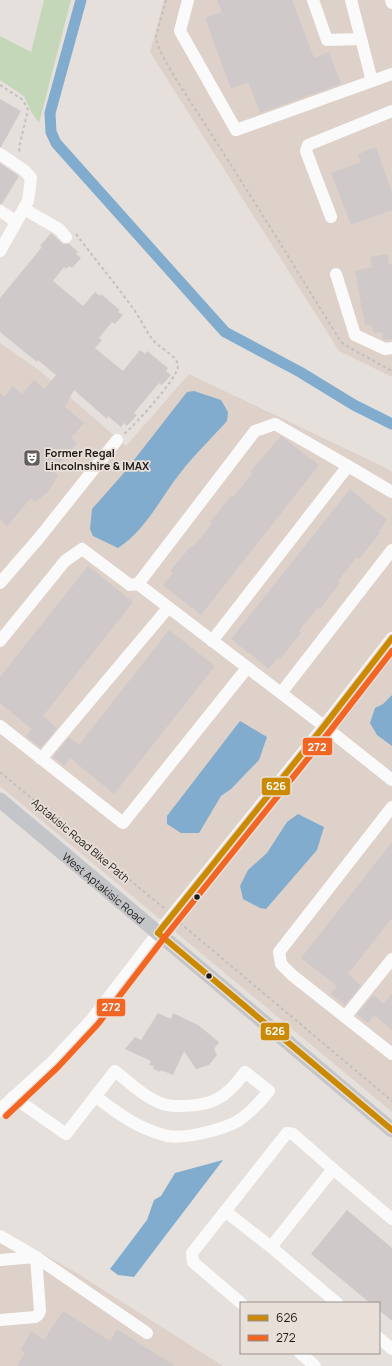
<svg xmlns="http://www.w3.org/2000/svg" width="392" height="1366" viewBox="0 0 392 1366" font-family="Manrope,sans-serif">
<rect width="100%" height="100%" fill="#e6e0dc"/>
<g fill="#ddd1ca">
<polygon points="164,0 392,0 392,377 339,351 150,52"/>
<polygon points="0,343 39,370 126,446 189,374 386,468 392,472 392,1112 0,786"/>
<polygon points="0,1230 75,1272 223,1366 0,1366"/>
</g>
<polygon fill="#c4d8b9" points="44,0 71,0 39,123 30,110 24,96 0,80 0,36 31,52"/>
<g fill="#81accd">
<path d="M194,391L221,400L228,412L227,421C212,438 195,454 181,472C161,497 146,530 118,548L93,536L90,529L92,509L123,474L187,392Z"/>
<polygon points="392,695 392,746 377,735 370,723 375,708 383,704"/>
<polygon points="240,721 267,737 259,760 231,789 221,796 199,833 181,833 167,824 167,816"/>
<polygon points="298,814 324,827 317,850 266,909 260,908 243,899 240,886 248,870 267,853 287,822"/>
<polygon points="223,1160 134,1277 118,1275 110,1269 147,1220 154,1200 161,1196 175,1173"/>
</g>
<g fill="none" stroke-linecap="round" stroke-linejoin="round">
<polyline stroke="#81accd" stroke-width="11" points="81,0 50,113 51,132 56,143 225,332 300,372 354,405 392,424"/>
</g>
<g fill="#cfcac9">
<polygon points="217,0 292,0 314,58 329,52 341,84 260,113 248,82 231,89 205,18 222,12"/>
<polygon points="0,99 21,111 1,147 0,147"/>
<polygon points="376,147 392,193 392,210 351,225 331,173 361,162 358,154"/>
<polygon points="0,163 19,176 2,204 0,204"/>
<polygon points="51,233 63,244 69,244 78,252 76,254 81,258 72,268 69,266 66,269 64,267 53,281 83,306 95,292 100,296 101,294 120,310 118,312 123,315 115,324 112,322 99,338 102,340 95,348 123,371 140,350 145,354 147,351 168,368 166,371 171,375 162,385 159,383 134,413 137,415 127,426 124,423 121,427 108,416 107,419 74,390 65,407 84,423 71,438 77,443 53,471 58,476 48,492 35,502 31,498 7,526 0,520 0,393 4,397 13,386 22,394 34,380 44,389 56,375 38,360 37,362 0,332 0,298 42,247 40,246"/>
<polygon points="388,254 389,265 392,264 392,339 383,340 382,332 374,333 372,325 365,325 355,271 372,267 370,257"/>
<polygon points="281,436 319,465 201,615 163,585 173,573 170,571 191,546 193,547 212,524 210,522 231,496 233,497 252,474 250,472"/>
<polygon points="350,489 387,520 378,532 380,533 359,559 357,557 338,581 340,583 320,609 317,608 299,631 301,633 280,659 278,657 269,669 231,639"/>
<polygon points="88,566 133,602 43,716 57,728 41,748 26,736 32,729 0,703 0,677"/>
<polygon points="169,630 215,666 114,794 70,758 64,766 53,757 69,737 79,745"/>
<polygon points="392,842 392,918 348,974 361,986 345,1005 331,994 337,986 301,958"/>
<polygon points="392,993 392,1030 374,1015 368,1023 357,1014 373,995 384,1004"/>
<polygon points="158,1013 171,1019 173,1013 198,1025 219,1042 214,1049 217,1055 209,1065 196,1069 184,1051 173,1075 161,1070 160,1072 153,1069 154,1066 149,1065 151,1061 125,1049 135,1037 141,1040"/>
<polygon points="347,1210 392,1248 392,1321 379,1310 379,1303 370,1303 311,1254"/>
<polygon points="63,1311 110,1341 117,1329 175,1366 17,1366 25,1353 21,1350 31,1331 44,1340"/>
</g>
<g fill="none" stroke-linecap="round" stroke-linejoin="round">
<g stroke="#c2c0bf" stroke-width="2" stroke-dasharray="3 3" stroke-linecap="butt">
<path d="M166,0L156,37C156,53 196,109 206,126C252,197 296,269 341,342L352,349L392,371"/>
<polyline points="0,85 23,100 28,110 20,143 19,153"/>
<path d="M76,234C95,259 114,282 132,307C140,317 145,330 153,340C159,348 178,356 178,366C178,378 135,425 124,434"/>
<polyline points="0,772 165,909"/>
<polyline points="180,923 392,1101"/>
</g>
<g stroke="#fbfafa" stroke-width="12">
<polyline points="188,0 180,31 236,130 392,74"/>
<polyline points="313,0 327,40 361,39"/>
<polyline points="351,0 372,81"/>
<polyline points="391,0 392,3"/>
<polyline points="0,154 25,171 31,178 28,201 0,251"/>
<polyline points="24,209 59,229 66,237"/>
<polyline points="0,211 11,218 15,225"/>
<polyline points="331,217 306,151 308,145 392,111"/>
<polyline points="336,274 355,335 385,349 392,348"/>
<polyline points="0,583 39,538 117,440"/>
<polyline points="138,584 255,431 275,424 348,466"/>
<polyline points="0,641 65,561 82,549 130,585 138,584 324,726 392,780"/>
<polyline points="212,641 348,466 392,492"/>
<polyline points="281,693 392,550"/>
<polyline points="0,726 123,823 247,668"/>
<polyline points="41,759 168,608"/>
<polyline points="392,807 279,952 281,964 292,975 392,1054"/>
<polyline points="345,1017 392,959"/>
<path d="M13,1097L66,1134L115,1071C129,1082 145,1098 163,1104C176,1108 205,1106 217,1099C229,1093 238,1082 245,1072L269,1091C260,1102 250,1113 238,1121C222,1130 185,1139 167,1136C160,1134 151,1131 144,1128C126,1120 111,1108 95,1096"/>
<polyline points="0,1111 6,1104 52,1062 92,1019 158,933 324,726 392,638"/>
<polyline points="225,1211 271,1247 337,1303"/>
<polyline points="0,1236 36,1257 0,1260"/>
<polyline points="271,1247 333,1169 392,1219"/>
<polyline points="36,1257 147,1333"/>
<polyline points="241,1303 193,1262 192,1253 287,1133 293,1134 333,1169"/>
<polyline points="0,1320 35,1317 38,1315 40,1311 36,1257"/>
<polyline points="379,1338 392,1349"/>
<polyline points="300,1353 315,1366"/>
</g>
<path stroke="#c4c5c9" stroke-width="15" id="s1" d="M0,800L392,1130"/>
<g stroke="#e9dfd9" stroke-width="9">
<g id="bus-1">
<polyline points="158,933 324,726 392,638"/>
<polyline points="158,933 392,1130"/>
</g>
</g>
<g stroke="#e9dfd9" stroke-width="9">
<polyline id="bus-2" points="6,1116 58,1067 98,1024 164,938 330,731 392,651"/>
</g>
<use href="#bus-1" stroke="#cb8a04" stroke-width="6"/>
<use href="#bus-2" stroke="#f26522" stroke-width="6"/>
</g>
<defs>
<g id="theatre-square" transform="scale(0.9)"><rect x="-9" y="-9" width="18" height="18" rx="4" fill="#635e5b" stroke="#e9dfd9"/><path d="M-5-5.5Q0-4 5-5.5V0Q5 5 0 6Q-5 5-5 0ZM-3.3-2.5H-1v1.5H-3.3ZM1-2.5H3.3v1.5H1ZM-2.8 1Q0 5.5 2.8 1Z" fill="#fff"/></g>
</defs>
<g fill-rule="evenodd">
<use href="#theatre-square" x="32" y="458"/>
</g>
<g fill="#1c1816" stroke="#e9dfd9" stroke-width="1.5">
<circle cx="197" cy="897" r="3.5"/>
<circle cx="209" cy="976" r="3.5"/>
</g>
<g text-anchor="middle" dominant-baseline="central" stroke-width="3.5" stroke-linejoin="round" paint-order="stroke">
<g font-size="11" font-weight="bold" fill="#1c1816" stroke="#e9dfd9" text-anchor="start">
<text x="45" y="452">Former Regal<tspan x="45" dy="13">Lincolnshire &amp; IMAX</tspan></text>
</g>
<g font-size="11" fill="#1c1816" stroke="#e9dfd9">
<text transform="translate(81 840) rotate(40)">Aptakisic Road Bike Path</text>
<text stroke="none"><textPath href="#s1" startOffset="136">West Aptakisic Road</textPath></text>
</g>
</g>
<g stroke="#e9dfd9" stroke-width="1.5">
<rect x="302" y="737" width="31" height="19" rx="4" fill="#f26522"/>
<rect x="261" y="777" width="30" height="19" rx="4" fill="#cb8a04"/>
<rect x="96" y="998" width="30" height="19" rx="4" fill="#f26522"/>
<rect x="260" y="1022" width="30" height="19" rx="4" fill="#cb8a04"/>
</g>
<g font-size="11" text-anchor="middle" font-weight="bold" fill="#fff">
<text x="317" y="751">272</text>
<text x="276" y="790">626</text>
<text x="111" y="1011">272</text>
<text x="275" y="1035">626</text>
</g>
<rect x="240" y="1302" width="140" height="52" fill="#e9dfd9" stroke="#978f8b"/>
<rect x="248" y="1315" width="20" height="6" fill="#cb8a04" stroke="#978f8b"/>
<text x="276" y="1322" font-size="12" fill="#1c1816">626</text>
<rect x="248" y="1335" width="20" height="6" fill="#f26522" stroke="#978f8b"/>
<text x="276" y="1342" font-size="12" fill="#1c1816">272</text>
</svg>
